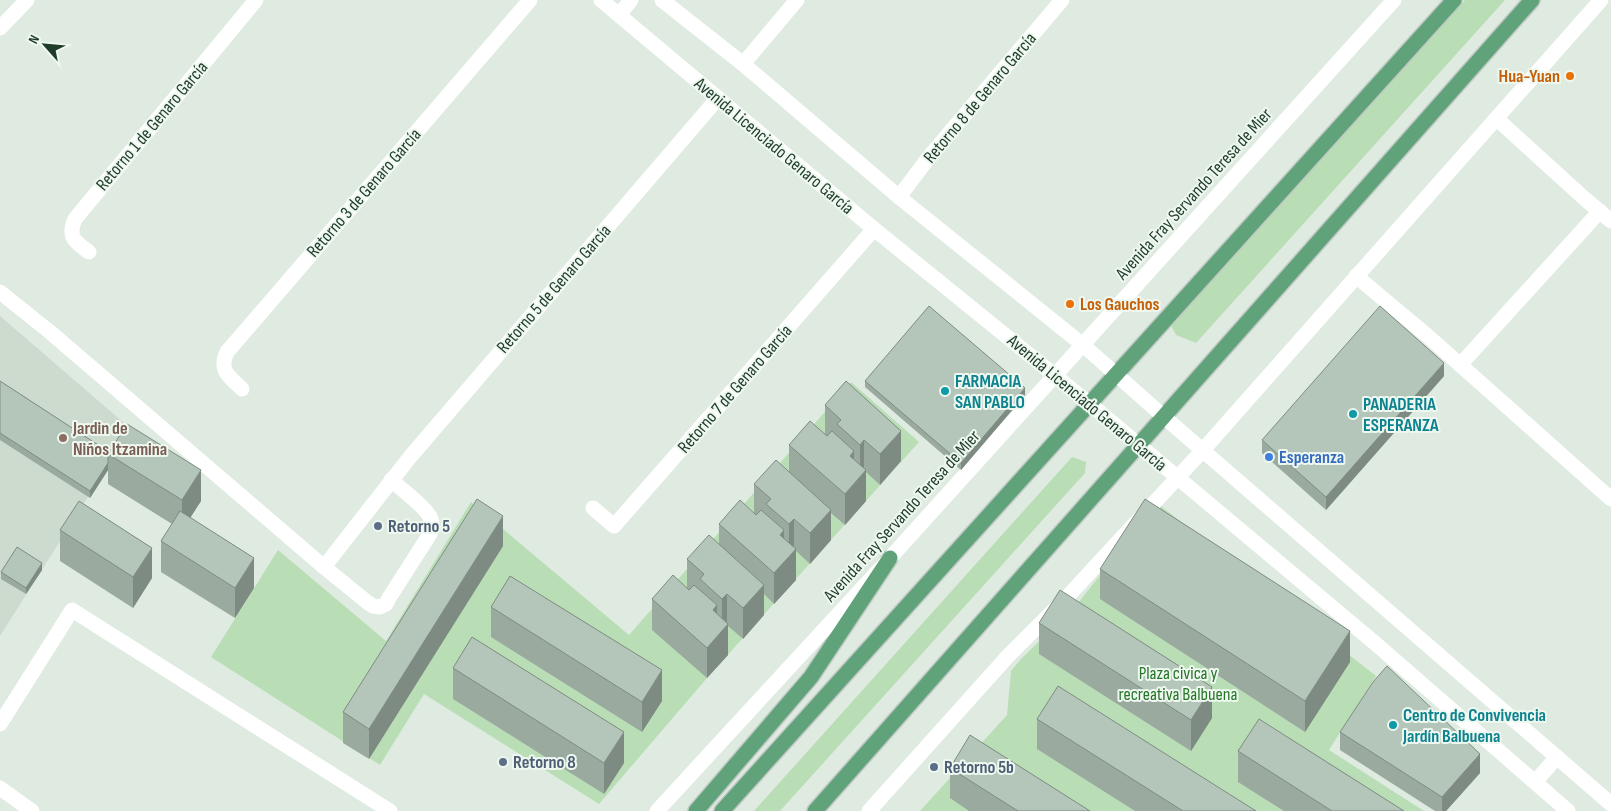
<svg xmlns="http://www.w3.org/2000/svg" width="1611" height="811" viewBox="0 0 1611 811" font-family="'Sofia Sans Condensed',sans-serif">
<rect width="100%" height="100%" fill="#dfebe1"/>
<polygon fill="#cddbcf" points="0,316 131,429 0,636"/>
<g fill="#b9deb6">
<polygon points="1465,0 1505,0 1196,343 1176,335 1170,323"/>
<polygon points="851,382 919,442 707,678 599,804 424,694 380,765 211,657 278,550 386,641 471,502 629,635"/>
<polygon points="1072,457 1086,462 1085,473 780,811 754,811"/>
<polygon points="1157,503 1376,676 1329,750 1424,811 920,811 1007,715 1011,671 1020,660 1078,603"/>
</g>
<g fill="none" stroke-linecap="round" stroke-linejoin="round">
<g stroke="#c0c8c3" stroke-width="18">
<g id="major">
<polyline points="696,811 811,677 890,558"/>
<polyline points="722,811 1454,0"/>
<polyline points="815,811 1532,0"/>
</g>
</g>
<g stroke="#fff" stroke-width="15">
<polyline points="601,0 874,229 1090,404 1376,644 1568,811"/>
<polyline points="662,0 743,64 899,197 1083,345 1163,416 1611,804"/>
<polyline points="619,15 631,0"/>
<polyline points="0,28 27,0"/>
<polyline points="743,64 797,0"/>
<polyline points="1497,119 1585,199 1611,221"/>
<polyline points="899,197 929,157 1062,0"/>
<path d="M89,252C75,242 67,237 75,219L256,0"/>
<polyline points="1356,276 1430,338 1611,499"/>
<path d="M0,292L50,332L324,567L367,602L373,606L380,607L386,604L389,598L430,534C432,529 433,524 431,519C428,509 400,488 391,480"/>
<polyline points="1460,365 1600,211"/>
<path d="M242,389C230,377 218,371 227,352L530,0"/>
<polyline points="593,508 614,526 874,229"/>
<polyline points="324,567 410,457 718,98"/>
<polyline points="0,724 72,610 390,811"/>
<polyline points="1535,782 1557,757"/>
<polyline points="0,788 32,811"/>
<polyline points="657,811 890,558 1394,0"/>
<polyline points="869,811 1008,656 1068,596 1203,450 1601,0"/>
</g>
<use href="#major" stroke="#60a37a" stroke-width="15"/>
</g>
<g fill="#9baa9f">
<polygon points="1444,376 1326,510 1262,453 1262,440"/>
<polygon points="0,381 109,452 201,501 190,517 254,588 235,618 161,572 161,541 172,524 108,484 108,470 90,498 0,440"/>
<polygon points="865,381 1025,395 961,470 865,387"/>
<polygon points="825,405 901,461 880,485 866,472 866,501 845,525 831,513 831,540 810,564 796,551 796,580 774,604 764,594 764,615 743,639 728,626 728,655 707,678 652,630 652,599 687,588 687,559 719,544 719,524 754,513 754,484 789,472 789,445 825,434"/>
<polygon points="60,530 152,578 133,608 60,561"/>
<polygon points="503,546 369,759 343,743 343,712"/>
<polygon points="1100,569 1350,662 1305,732 1100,599"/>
<polygon points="42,570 26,594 1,579 1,572"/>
<polygon points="491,607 662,701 642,732 491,637"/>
<polygon points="1039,623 1212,718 1191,751 1039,654"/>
<polygon points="453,668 624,763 604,794 453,699"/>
<polygon points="1037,719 1256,811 1135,811 1037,749"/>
<polygon points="1340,732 1480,773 1446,811 1435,811 1340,750"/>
<polygon points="1238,751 1404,811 1284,811 1238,782"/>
<polygon points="950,768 1090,811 969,811 950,798"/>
</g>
<g fill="#7e8b82">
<polygon points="1444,363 1444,376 1326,510 1326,497"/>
<polygon points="1025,388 1025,395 961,470 961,463"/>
<polygon points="901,431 901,461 880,485 880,454"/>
<polygon points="864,440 864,470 860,475 860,445"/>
<polygon points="854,451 854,481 850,456"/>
<polygon points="108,463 108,470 90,498 90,491"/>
<polygon points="201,470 201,501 182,531 182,500"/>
<polygon points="866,470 866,501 845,525 845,494"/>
<polygon points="831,510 831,540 810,564 810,533"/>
<polygon points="503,516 503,546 369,759 369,729"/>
<polygon points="794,519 794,549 789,554 789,524"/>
<polygon points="784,530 784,561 780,535"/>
<polygon points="152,548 152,578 133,608 133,577"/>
<polygon points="796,549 796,580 774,604 774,573"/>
<polygon points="254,558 254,588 235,618 235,588"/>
<polygon points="42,563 42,570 26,594 26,588"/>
<polygon points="764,585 764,615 743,639 743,608"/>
<polygon points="727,594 727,625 722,629 722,599"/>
<polygon points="717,605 717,636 713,610"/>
<polygon points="728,624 728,655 707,678 707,648"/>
<polygon points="1350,631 1350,662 1305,732 1305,701"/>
<polygon points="662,670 662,701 642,732 642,702"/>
<polygon points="1212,687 1212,718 1191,751 1191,720"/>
<polygon points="624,732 624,763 604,794 604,763"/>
<polygon points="1480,754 1480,773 1446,811 1442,811 1442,797"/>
</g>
<g fill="#b4c6b9" stroke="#7e8b82">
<polygon points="929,306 1025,388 961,463 865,381"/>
<polygon points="1380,306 1444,363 1326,497 1262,440"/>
<polygon points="0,381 109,452 108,454 108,463 90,491 0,433"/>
<polygon points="846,381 901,431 880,454 864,440 860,445 837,424 841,420 825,405"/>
<polygon points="810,421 827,436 832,431 854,451 850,456 866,470 845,494 789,445"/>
<polygon points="127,424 201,470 182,500 108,454"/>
<polygon points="776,460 831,510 810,533 794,519 789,524 766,504 771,499 754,484"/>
<polygon points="477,499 503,516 369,729 343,712"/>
<polygon points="1145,499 1350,631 1305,701 1100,569"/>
<polygon points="740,500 756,515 761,510 784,530 780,535 796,549 774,573 719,524"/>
<polygon points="79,501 152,548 133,577 60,530"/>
<polygon points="180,511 254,558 235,588 161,541"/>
<polygon points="709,535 764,585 743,608 727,594 722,599 700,579 704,574 687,559"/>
<polygon points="17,547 42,563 26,588 1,572"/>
<polygon points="673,575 689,590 694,585 717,605 713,610 728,624 707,648 652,599"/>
<polygon points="510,576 662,670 642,702 491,607"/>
<polygon points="1060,590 1212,687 1191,720 1039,623"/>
<polygon points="472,637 624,732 604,763 453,668"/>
<polygon points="1387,666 1480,754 1442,797 1340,732 1373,682"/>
<polygon points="1058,686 1256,811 1183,811 1037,719"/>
<polygon points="1259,719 1404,811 1332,811 1238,751"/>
<polygon points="970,735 1090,811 1018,811 950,768"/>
</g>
<g fill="#e8710a" stroke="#eff8f0" stroke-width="2">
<circle cx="1570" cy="76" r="5"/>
<circle cx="1070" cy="304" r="5"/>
</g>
<g fill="#0f9aa8" stroke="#eff8f0" stroke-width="2">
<circle cx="945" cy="391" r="5"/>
<circle cx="1353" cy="414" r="5"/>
<circle cx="1393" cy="725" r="5"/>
</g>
<circle fill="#8d6e63" stroke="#eff8f0" stroke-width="2" cx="63" cy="438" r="5"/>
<circle fill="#3f7fe0" stroke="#eff8f0" stroke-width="2" cx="1269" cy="457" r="5"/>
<g fill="#5c6f8a" stroke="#eff8f0" stroke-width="2">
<circle cx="378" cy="526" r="5"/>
<circle cx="503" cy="762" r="5"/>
<circle cx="934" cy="767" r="5"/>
</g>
<g text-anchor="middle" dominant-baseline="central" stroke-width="4" stroke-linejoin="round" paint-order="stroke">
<g font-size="18" font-weight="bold" fill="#c56008" stroke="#eff8f0" text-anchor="end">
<text x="1560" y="76">Hua-Yuan</text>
<text x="1080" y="304" text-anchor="start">Los Gauchos</text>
</g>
<g font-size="18" fill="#1f3c29" stroke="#eff8f0">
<text transform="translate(980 98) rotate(-50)">Retorno 8 de Genaro García</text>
<text transform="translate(152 126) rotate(-50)">Retorno 1 de Genaro García</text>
<text transform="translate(774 146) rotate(40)">Avenida Licenciado Genaro García</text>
<text transform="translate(364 193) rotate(-49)">Retorno 3 de Genaro García</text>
<text transform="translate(1194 194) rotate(-48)">Avenida Fray Servando Teresa de Mier</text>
<text transform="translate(554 289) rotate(-49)">Retorno 5 de Genaro García</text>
<text transform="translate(735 389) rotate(-49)">Retorno 7 de Genaro García</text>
<text transform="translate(1087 403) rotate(40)">Avenida Licenciado Genaro García</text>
<text transform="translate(902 516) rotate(-48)">Avenida Fray Servando Teresa de Mier</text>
</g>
<g font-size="18" font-weight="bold" fill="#0d838f" stroke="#eff8f0" text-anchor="start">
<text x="955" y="381">FARMACIA<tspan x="955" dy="21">SAN PABLO</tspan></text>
<text x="1363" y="404">PANADERIA<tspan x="1363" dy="21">ESPERANZA</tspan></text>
<text x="1403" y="715">Centro de Convivencia<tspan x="1403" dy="21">Jardín Balbuena</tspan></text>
</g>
<g font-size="18" font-weight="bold" fill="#785e54" stroke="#eff8f0" text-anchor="start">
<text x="73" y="428">Jardin de<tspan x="73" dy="21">Niños Itzamina</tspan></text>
</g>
<g font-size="18" font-weight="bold" fill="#366cbe" stroke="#eff8f0" text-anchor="start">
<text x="1279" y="457">Esperanza</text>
</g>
<g font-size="18" font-weight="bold" fill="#4e5e75" stroke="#eff8f0" text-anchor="start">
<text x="388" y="526">Retorno 5</text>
<text x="513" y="762">Retorno 8</text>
<text x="944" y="767">Retorno 5b</text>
</g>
<g font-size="18" fill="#277529" stroke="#eff8f0">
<text x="1178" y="673">Plaza civica y<tspan x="1178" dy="21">recreativa Balbuena</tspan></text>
</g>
</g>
<g transform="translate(45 45) rotate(297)" stroke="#eff8f0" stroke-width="4" paint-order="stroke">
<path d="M0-4L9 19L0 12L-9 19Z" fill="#1f3c29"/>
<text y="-8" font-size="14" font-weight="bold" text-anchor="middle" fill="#1f3c29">N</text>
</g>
</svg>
